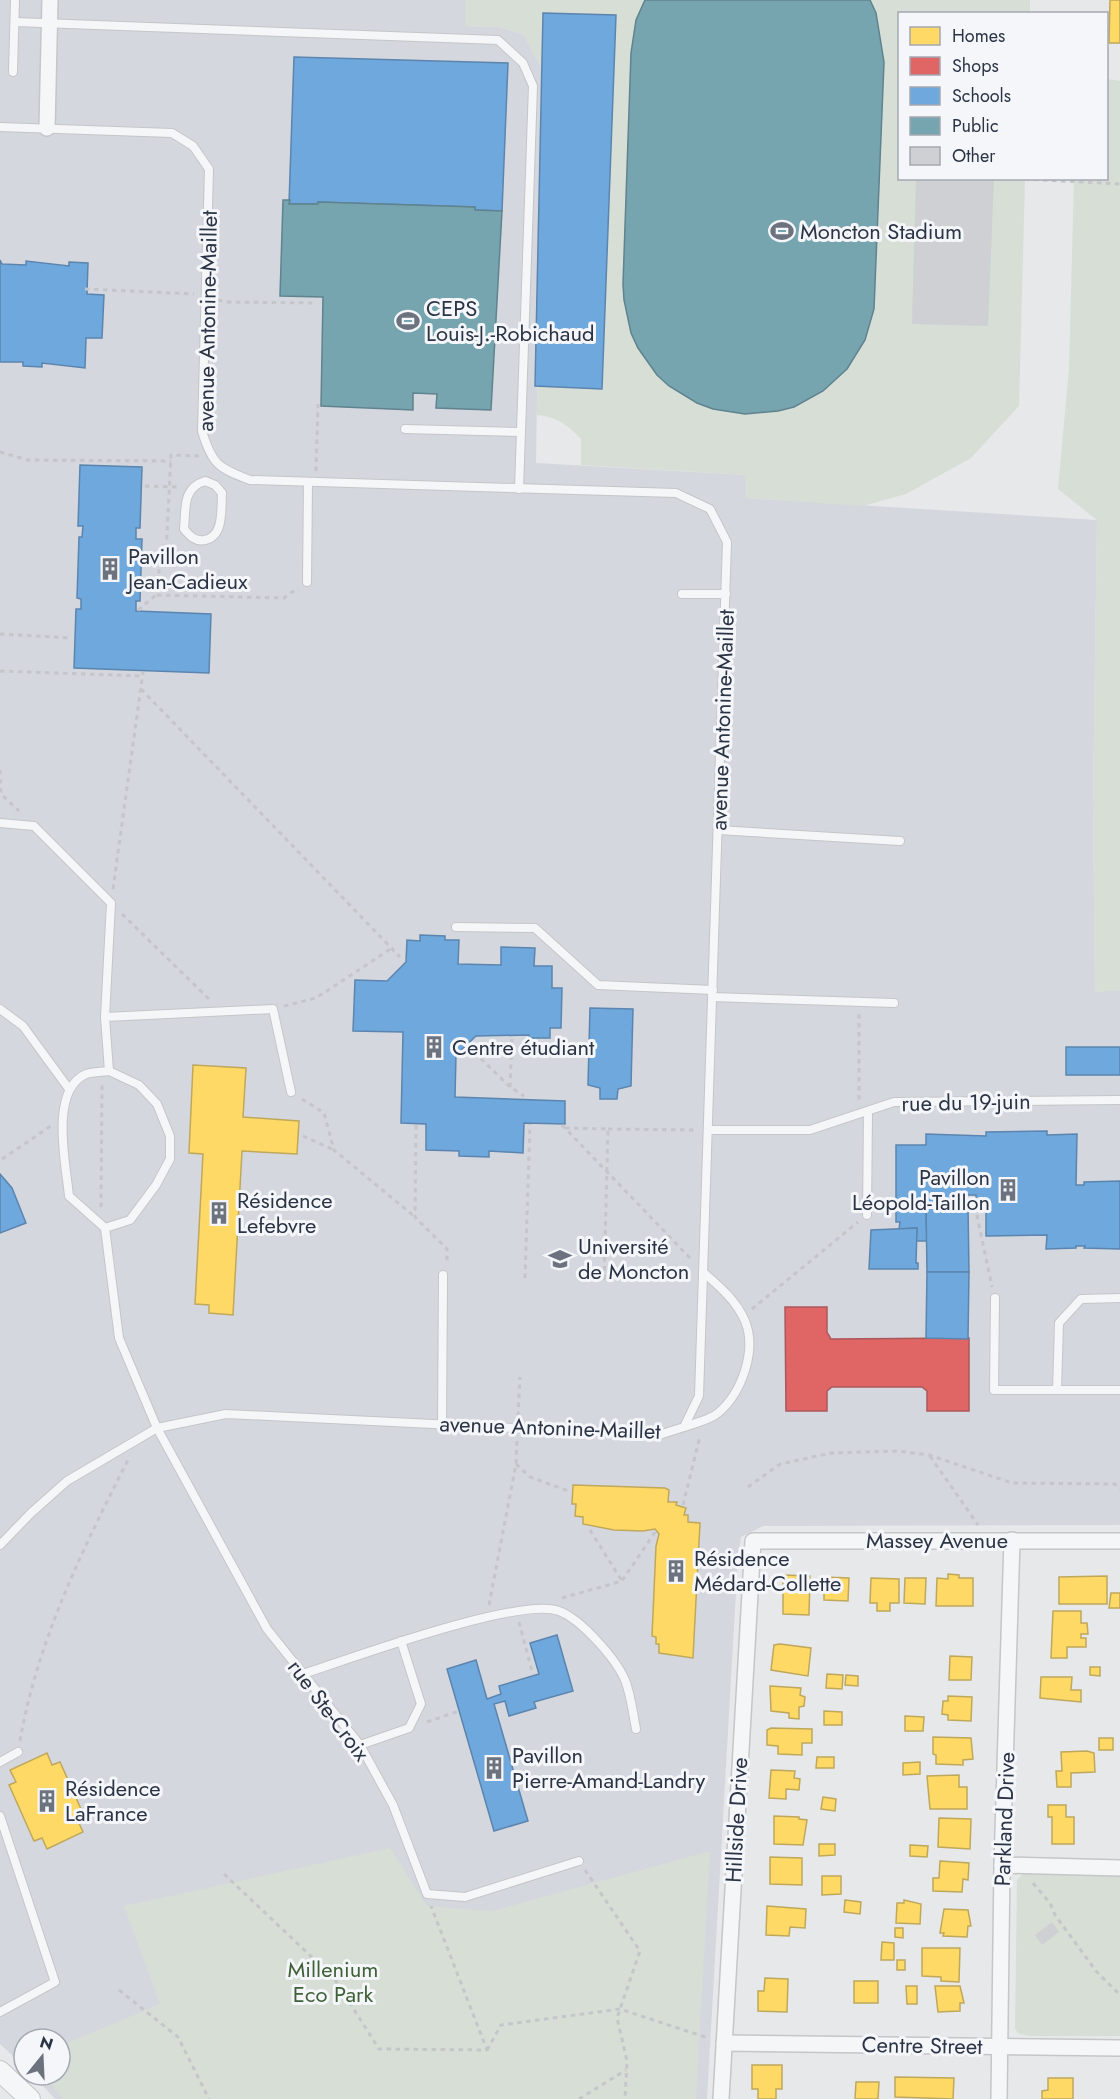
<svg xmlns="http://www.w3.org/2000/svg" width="1120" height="2099" viewBox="0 0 1120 2099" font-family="Jost,sans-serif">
<rect width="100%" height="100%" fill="#e6e8ea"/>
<polygon fill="#d4d7dd" points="0,0 466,0 466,26 500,27 523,34 542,68 536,463 746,475 746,498 1097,520 1093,805 1095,992 1120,990 1120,1525 763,1526 741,1537 738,1556 707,2099 55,2099 33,2075 60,2075 60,2039 24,2039 24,2066 0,2044"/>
<g fill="#d6ded6">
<path d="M466,0H1030V13L900,14V178L1025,179L1019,406L971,458L906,494L863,506L746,498L745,475L581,465V439C567,424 557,417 537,415L542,68L523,34L500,27L465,26Z"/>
<polygon points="1107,79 1120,81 1120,990 1095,992 1093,805 1097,520 1058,489 1069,369 1074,179 1106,178"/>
<polygon points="390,1848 427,1906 492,1911 710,1851 696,2099 63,2099 44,2075 60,2075 60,2046 160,2004 124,1906"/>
<polygon points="1024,1873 1120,1875 1120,2036 1030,2036 1019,2034 1015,2029 1017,1880"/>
</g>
<g fill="#ffd966" stroke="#bfa85c" stroke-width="1.5">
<polygon points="1110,0 1120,0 1120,43 1109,43"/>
<polygon points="193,1065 246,1068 243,1117 299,1121 297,1154 242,1151 233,1315 209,1313 209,1305 195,1304 203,1154 189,1153"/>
<polygon points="573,1485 665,1488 669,1490 668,1502 677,1502 676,1505 686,1508 684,1515 688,1515 688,1522 700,1523 693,1658 659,1653 659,1644 656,1644 656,1637 652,1636 656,1546 659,1534 655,1529 643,1531 614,1530 583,1524 583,1517 575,1516 576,1504 572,1504"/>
<polygon points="948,1574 959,1575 959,1578 973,1578 973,1606 936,1606 937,1578 948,1579"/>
<polygon points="783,1575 810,1576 809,1615 783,1614"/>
<polygon points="1107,1576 1107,1604 1059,1604 1059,1577"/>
<polygon points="824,1577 849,1578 848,1601 824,1600"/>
<polygon points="871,1578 899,1579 899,1603 890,1603 890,1611 877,1611 877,1603 870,1603"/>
<polygon points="905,1578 926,1578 925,1604 904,1603"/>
<polygon points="1111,1593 1120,1593 1120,1608 1109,1608"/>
<polygon points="1053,1611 1081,1611 1081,1623 1087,1623 1088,1634 1081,1634 1081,1638 1086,1638 1086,1647 1067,1647 1067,1658 1051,1658"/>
<polygon points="780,1644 811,1648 808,1676 771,1670 774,1645"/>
<polygon points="950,1656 972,1657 971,1680 949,1680"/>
<polygon points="1090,1667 1100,1667 1100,1676 1090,1675"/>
<polygon points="827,1674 843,1675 842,1689 826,1688"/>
<polygon points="846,1675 858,1676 858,1686 845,1685"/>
<polygon points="1041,1677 1072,1677 1071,1690 1081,1690 1081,1702 1040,1698"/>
<polygon points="770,1686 801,1688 800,1695 805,1697 804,1706 799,1707 799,1719 789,1718 789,1713 771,1711"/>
<polygon points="948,1696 972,1697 971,1721 948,1720 948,1715 942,1714 943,1701 948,1701"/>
<polygon points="824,1711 842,1712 842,1725 824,1725"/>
<polygon points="905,1716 924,1717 923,1731 905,1731"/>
<polygon points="771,1728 812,1729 812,1743 802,1743 802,1755 778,1754 778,1746 767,1745 767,1730"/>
<polygon points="933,1737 971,1738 973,1759 963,1760 963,1765 936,1764 936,1755 933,1754"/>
<rect x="1099" y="1738" width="14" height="12"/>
<polygon points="1087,1751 1094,1753 1095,1772 1071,1773 1071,1787 1057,1787 1056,1771 1062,1771 1061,1752"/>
<polygon points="47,1753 52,1765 60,1762 85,1818 78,1821 83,1832 47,1849 42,1838 34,1841 9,1785 16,1782 10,1770"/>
<polygon points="817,1757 834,1757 834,1768 816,1768"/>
<polygon points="920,1762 920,1774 903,1775 903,1763"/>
<polygon points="771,1770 795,1771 794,1778 800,1779 799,1790 786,1789 786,1799 769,1798"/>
<polygon points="959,1775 959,1787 967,1787 967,1809 930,1809 927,1776"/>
<polygon points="823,1797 836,1799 835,1811 821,1809"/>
<polygon points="1048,1805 1066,1805 1066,1817 1074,1817 1074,1844 1052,1844 1052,1817 1048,1817"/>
<polygon points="774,1816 799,1817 799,1819 807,1820 803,1845 774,1844"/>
<polygon points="939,1818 971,1819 970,1849 938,1847"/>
<polygon points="819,1844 835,1844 835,1855 819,1856"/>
<polygon points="910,1845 928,1846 927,1857 910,1856"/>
<polygon points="770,1857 802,1858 802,1885 770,1884"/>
<polygon points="940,1861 969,1863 968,1880 963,1879 962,1892 933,1891 933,1878 939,1878"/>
<polygon points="822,1876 841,1876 841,1894 822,1895"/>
<polygon points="845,1900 861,1902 860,1914 844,1912"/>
<polygon points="904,1900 921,1904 920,1924 896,1923 897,1903 904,1903"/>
<polygon points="767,1906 806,1909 805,1928 790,1927 789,1936 766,1935"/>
<polygon points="944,1909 968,1910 971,1926 968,1926 967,1937 943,1936 944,1933 940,1933"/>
<polygon points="895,1928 903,1928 903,1938 895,1937"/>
<polygon points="882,1942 894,1943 894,1960 881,1960"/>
<polygon points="922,1948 960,1948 959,1982 941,1981 941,1977 922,1976"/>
<rect x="897" y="1960" width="8" height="10"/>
<polygon points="765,1978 788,1979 787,2012 758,2011 758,1991 764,1991"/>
<rect x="854" y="1981" width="24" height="22"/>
<polygon points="906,1986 917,1986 917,2004 907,2004"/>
<polygon points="935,1986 960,1986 964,2003 960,2003 960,2011 938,2012"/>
<polygon points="752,2065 782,2065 782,2089 776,2089 776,2099 758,2099 758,2089 752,2089"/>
<polygon points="895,2077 954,2078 953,2099 895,2097"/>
<polygon points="1048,2078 1073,2078 1073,2099 1042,2099 1042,2091 1048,2090"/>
<polygon points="856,2082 879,2082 878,2099 855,2099"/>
</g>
<polygon fill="#e06666" stroke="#aa575c" stroke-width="1.5" points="785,1307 827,1307 827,1332 831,1339 969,1338 969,1411 927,1411 927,1391 922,1387 832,1387 827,1391 827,1411 786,1411"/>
<g fill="#6fa8dc" stroke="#5b85af" stroke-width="1.5">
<polygon points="543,13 616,15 602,389 535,386"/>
<polygon points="294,57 508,63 502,211 475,210 475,207 318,202 318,204 289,204"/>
<polygon points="0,260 2,264 26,265 26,261 69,266 69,262 88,263 87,294 104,295 102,338 86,338 85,368 42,363 42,367 23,366 23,362 0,362"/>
<polygon points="80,465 142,467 140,528 136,528 136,539 142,539 140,601 136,601 136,611 211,614 209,673 74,668 76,609 81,609 81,599 77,598 79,537 82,537 83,526 78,526"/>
<polygon points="420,935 445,936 445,940 459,940 458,964 501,965 501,947 535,948 534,966 552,966 552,988 562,988 561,1028 550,1028 550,1038 529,1038 529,1035 476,1036 456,1055 455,1097 565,1101 565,1124 524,1123 523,1153 489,1151 489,1157 459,1156 459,1151 426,1150 426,1124 401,1123 403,1032 353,1031 355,980 387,981 406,962 407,940 420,941"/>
<polygon points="590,1008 633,1009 631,1086 618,1089 617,1099 600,1099 600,1088 588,1085"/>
<rect x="1066" y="1047" width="54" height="28"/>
<polygon points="1047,1131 1047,1135 1077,1134 1076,1185 1084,1185 1084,1182 1120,1181 1120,1249 1084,1248 1085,1246 1076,1246 1076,1248 1046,1249 1047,1235 986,1236 986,1205 976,1205 976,1195 950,1195 950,1206 926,1206 927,1241 916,1241 917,1228 899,1229 900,1222 896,1222 896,1145 926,1145 926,1134 986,1136 986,1132"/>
<polygon points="0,1174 12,1188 26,1223 0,1233"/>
<polygon points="926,1206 968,1206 969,1272 927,1272"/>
<polygon points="917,1228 916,1263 918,1263 918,1269 869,1269 871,1230"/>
<polygon points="927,1272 969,1272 968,1339 926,1338"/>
<polygon points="557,1635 573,1691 534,1702 536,1708 509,1716 505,1701 494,1704 528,1821 494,1831 447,1669 476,1660 487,1699 501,1694 499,1686 539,1674 530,1643"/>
</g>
<g fill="#76a5af" stroke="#60838f" stroke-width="1.5">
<polygon points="645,0 870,0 876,13 884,62 874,309 865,340 847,369 823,391 794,407 778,411 745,414 713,409 697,403 669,386 657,375 638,348 631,333 624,300 623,284 631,53 636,20"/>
<polygon points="283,200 290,200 289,204 318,204 318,202 475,207 475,210 502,211 491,410 436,408 437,394 413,393 413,410 321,406 323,297 280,296"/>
</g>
<g fill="#ced0d3">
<polygon points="916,178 994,178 988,326 912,324"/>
<polygon points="1052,1922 1059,1932 1042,1945 1035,1935"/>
</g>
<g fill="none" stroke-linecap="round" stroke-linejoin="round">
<g stroke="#c4c6c8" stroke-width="10">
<g id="service">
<polyline points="15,22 498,40 523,63 533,86 519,489"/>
<polyline points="13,72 15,0"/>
<path d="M0,127L172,133L193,146L209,169L202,431C212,464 218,468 250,480L676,493L710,509L727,542L699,1396L684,1427L659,1435L226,1414L157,1428L67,1481L31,1513L0,1545"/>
<polyline points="405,429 521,432"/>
<path d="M205,481L215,485L222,493C221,510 224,536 205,540C195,542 190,536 184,529C186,509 182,488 205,481Z"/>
<polyline points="307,582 308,482"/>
<polyline points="682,594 726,594"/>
<polyline points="0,823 34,826 111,903 105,1017"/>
<polyline points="718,830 900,841"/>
<polyline points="456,927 535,928 598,985 713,990"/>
<polyline points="712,997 894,1003"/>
<polyline points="0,1009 23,1026 69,1089"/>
<path d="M109,1071L139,1085L157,1104L170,1136V1159L156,1185L130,1220L105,1228L69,1196C66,1165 49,1090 86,1074C92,1072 102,1072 109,1071Z"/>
<polyline points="109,1071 105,1017 273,1009 291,1092"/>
<polyline points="708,1130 810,1130 894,1102 1120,1100"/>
<polyline points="867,1215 868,1111"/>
<polyline points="105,1228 119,1338 157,1428 267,1629 360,1745 393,1805 427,1894 465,1897 579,1861"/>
<polyline points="995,1298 994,1390 1057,1390"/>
<polyline points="1120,1298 1081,1299 1059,1323 1057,1390 1120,1390"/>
<polyline points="442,1424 443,1275"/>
<path d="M684,1427C695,1423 710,1420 718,1413C742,1393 757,1350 745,1321C736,1300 719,1286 703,1272"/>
<path d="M303,1674C349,1659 521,1596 559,1611C581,1619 616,1659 625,1680C631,1695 633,1714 636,1729"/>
<polyline points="360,1745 409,1728 421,1704 401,1641"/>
<polyline points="0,1762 18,1752"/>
<polyline points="0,1816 55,1982 0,2012"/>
</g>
</g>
<g stroke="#c4c6c8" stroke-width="18">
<g id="minor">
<polyline points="47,128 50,0"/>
<polyline points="1002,1865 1120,1868"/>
<polyline points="724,2043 1120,2048"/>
<polyline points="721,2099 753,1541 1120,1541"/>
<polyline points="999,2099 1002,1865 1012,1540"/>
</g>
</g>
<g stroke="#c4c6c8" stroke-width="22">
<polyline id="tertiary" points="0,2071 30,2099"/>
</g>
<g stroke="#c5c6ca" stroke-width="3" stroke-dasharray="4.5 4.5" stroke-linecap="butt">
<polyline points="1025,179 1120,184"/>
<polyline points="85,289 194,294"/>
<polyline points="218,300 227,302 316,303"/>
<polyline points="0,452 28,460 171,461"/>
<polyline points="199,456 171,455 166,553 160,563 156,595 284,598 298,588"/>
<polyline points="316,471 318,404"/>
<polyline points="145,486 179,487"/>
<polyline points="138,610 156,595"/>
<polyline points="0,634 71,638"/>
<polyline points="0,671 142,676"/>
<polyline points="141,689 400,957"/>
<polyline points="0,770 1,794 19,811"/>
<polyline points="113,889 143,672"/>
<polyline points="122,914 210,1000"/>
<polyline points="284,1006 316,998 392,948"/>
<polyline points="859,1014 859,1100"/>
<polyline points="468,1046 510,1087 524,1096"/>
<polyline points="510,1087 512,1039"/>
<polyline points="302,1099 324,1113 334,1150 415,1217"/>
<polyline points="416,1125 415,1217 447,1249 447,1264"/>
<polyline points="562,1125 690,1258"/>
<polyline points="565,1128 608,1129 604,1282"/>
<polyline points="608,1129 697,1130"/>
<polyline points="303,1136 334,1150"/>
<polyline points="2,1159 51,1126"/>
<polyline points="975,1206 992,1287"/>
<polyline points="101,1207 102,1084"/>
<polyline points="525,1278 530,1124"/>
<polyline points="752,1309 858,1222"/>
<polyline points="518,1416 520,1377"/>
<polyline points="930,1456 978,1525"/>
<polyline points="516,1464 530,1477 571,1492"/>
<polyline points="748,1487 780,1464 832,1453 897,1451 929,1455 1012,1483 1115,1484 1120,1489"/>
<polyline points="683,1505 700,1436"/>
<polyline points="590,1530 622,1581"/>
<polyline points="562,1598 622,1581 655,1532"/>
<polyline points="489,1605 516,1464 517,1441"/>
<polyline points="519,1622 533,1675"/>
<polyline points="427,1722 459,1711"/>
<path d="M20,1741C37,1642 83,1548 128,1460"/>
<polyline points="585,1870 640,1951 617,2018 627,2061 625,2099"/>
<polyline points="224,1874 334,1978 379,2049 487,2050 431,1906"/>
<polyline points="1033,1883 1050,1903 1055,1915 1096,1971 1120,1995"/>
<polyline points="119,1990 178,2037 209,2099"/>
<polyline points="487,2050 501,2025 620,2009 708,2038"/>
<polyline points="579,2099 626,2070"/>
</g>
<use href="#service" stroke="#f5f6f7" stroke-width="8"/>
<use href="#minor" stroke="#f5f6f7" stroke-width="15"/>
<use href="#tertiary" stroke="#f5f6f7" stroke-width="20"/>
</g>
<defs>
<g id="stadium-bare" transform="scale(1.8)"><path d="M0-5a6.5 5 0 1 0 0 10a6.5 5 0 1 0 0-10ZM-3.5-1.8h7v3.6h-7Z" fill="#6c737f" stroke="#f4f6f9" stroke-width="2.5" paint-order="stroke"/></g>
<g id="building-bare" transform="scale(1.8)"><path d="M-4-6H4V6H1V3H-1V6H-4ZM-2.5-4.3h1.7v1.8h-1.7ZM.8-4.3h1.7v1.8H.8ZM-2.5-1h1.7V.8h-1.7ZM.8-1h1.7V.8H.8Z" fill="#6c737f" stroke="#f4f6f9" stroke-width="2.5" paint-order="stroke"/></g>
<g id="university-bare" transform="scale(1.8)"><path d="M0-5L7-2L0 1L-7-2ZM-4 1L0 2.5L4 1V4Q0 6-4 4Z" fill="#6c737f" stroke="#f4f6f9" stroke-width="2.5" paint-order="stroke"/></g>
</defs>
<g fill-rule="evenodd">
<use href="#stadium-bare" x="782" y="231"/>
<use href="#stadium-bare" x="408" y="321"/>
<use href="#building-bare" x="110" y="569"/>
<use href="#building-bare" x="434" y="1047"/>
<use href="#building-bare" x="1008" y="1190"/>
<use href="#building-bare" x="219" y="1213"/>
<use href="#university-bare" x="560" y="1259"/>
<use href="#building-bare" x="676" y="1571"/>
<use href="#building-bare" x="494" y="1768"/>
<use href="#building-bare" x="47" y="1801"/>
</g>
<g text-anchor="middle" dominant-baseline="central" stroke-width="6" stroke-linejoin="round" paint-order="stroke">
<g font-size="22" fill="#2b3445" stroke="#f4f6f9" text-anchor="start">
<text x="800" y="231">Moncton Stadium</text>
<text x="426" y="308">CEPS<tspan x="426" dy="25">Louis-J.-Robichaud</tspan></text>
<text x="128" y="556">Pavillon<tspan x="128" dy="25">Jean-Cadieux</tspan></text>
<text x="452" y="1047">Centre étudiant</text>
<text x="990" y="1177" text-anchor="end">Pavillon<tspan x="990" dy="25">Léopold-Taillon</tspan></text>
<text x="237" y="1200">Résidence<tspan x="237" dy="25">Lefebvre</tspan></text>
<text x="578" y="1246">Université<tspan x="578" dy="25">de Moncton</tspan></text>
<text x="694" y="1558">Résidence<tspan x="694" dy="25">Médard-Collette</tspan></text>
<text x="512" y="1755">Pavillon<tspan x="512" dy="25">Pierre-Amand-Landry</tspan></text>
<text x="65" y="1788">Résidence<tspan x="65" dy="25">LaFrance</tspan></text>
</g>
<g font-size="22" fill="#2b3445" stroke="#f4f6f9">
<text transform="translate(207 321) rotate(-89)">avenue Antonine-Maillet</text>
<text transform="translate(722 720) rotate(-88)">avenue Antonine-Maillet</text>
<text transform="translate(966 1102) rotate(-1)">rue du 19-juin</text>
<text transform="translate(550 1427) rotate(2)">avenue Antonine-Maillet</text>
<text x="937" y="1540">Massey Avenue</text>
<text transform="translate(329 1710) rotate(53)">rue Ste-Croix</text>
<text transform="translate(1004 1819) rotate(-88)">Parkland Drive</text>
<text transform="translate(736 1820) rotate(-87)">Hillside Drive</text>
<text transform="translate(922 2045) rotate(1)">Centre Street</text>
</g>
<g font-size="22" fill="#3f6138" stroke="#f4f6f9">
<text x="333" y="1969">Millenium<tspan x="333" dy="25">Eco Park</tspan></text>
</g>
</g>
<rect x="898" y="12" width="210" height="168" fill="#f4f6f9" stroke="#a4a8b1" stroke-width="1.5"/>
<rect x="910" y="27" width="30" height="18" fill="#ffd966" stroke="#a4a8b1" stroke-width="1.5"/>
<text x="952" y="42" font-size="18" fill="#2b3445">Homes</text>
<rect x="910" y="57" width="30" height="18" fill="#e06666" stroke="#a4a8b1" stroke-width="1.5"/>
<text x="952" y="72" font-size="18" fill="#2b3445">Shops</text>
<rect x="910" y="87" width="30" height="18" fill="#6fa8dc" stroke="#a4a8b1" stroke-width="1.5"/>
<text x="952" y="102" font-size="18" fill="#2b3445">Schools</text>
<rect x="910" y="117" width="30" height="18" fill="#76a5af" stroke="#a4a8b1" stroke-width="1.5"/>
<text x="952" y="132" font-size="18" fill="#2b3445">Public</text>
<rect x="910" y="147" width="30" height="18" fill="#ced0d3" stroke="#a4a8b1" stroke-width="1.5"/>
<text x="952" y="162" font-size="18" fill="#2b3445">Other</text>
<g transform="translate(42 2057) rotate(18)"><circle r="28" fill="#f4f6f9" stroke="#a4a8b1" stroke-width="1.5"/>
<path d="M0-4.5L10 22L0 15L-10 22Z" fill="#6c737f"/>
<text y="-9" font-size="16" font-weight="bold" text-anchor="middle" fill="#2b3445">N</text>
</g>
</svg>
